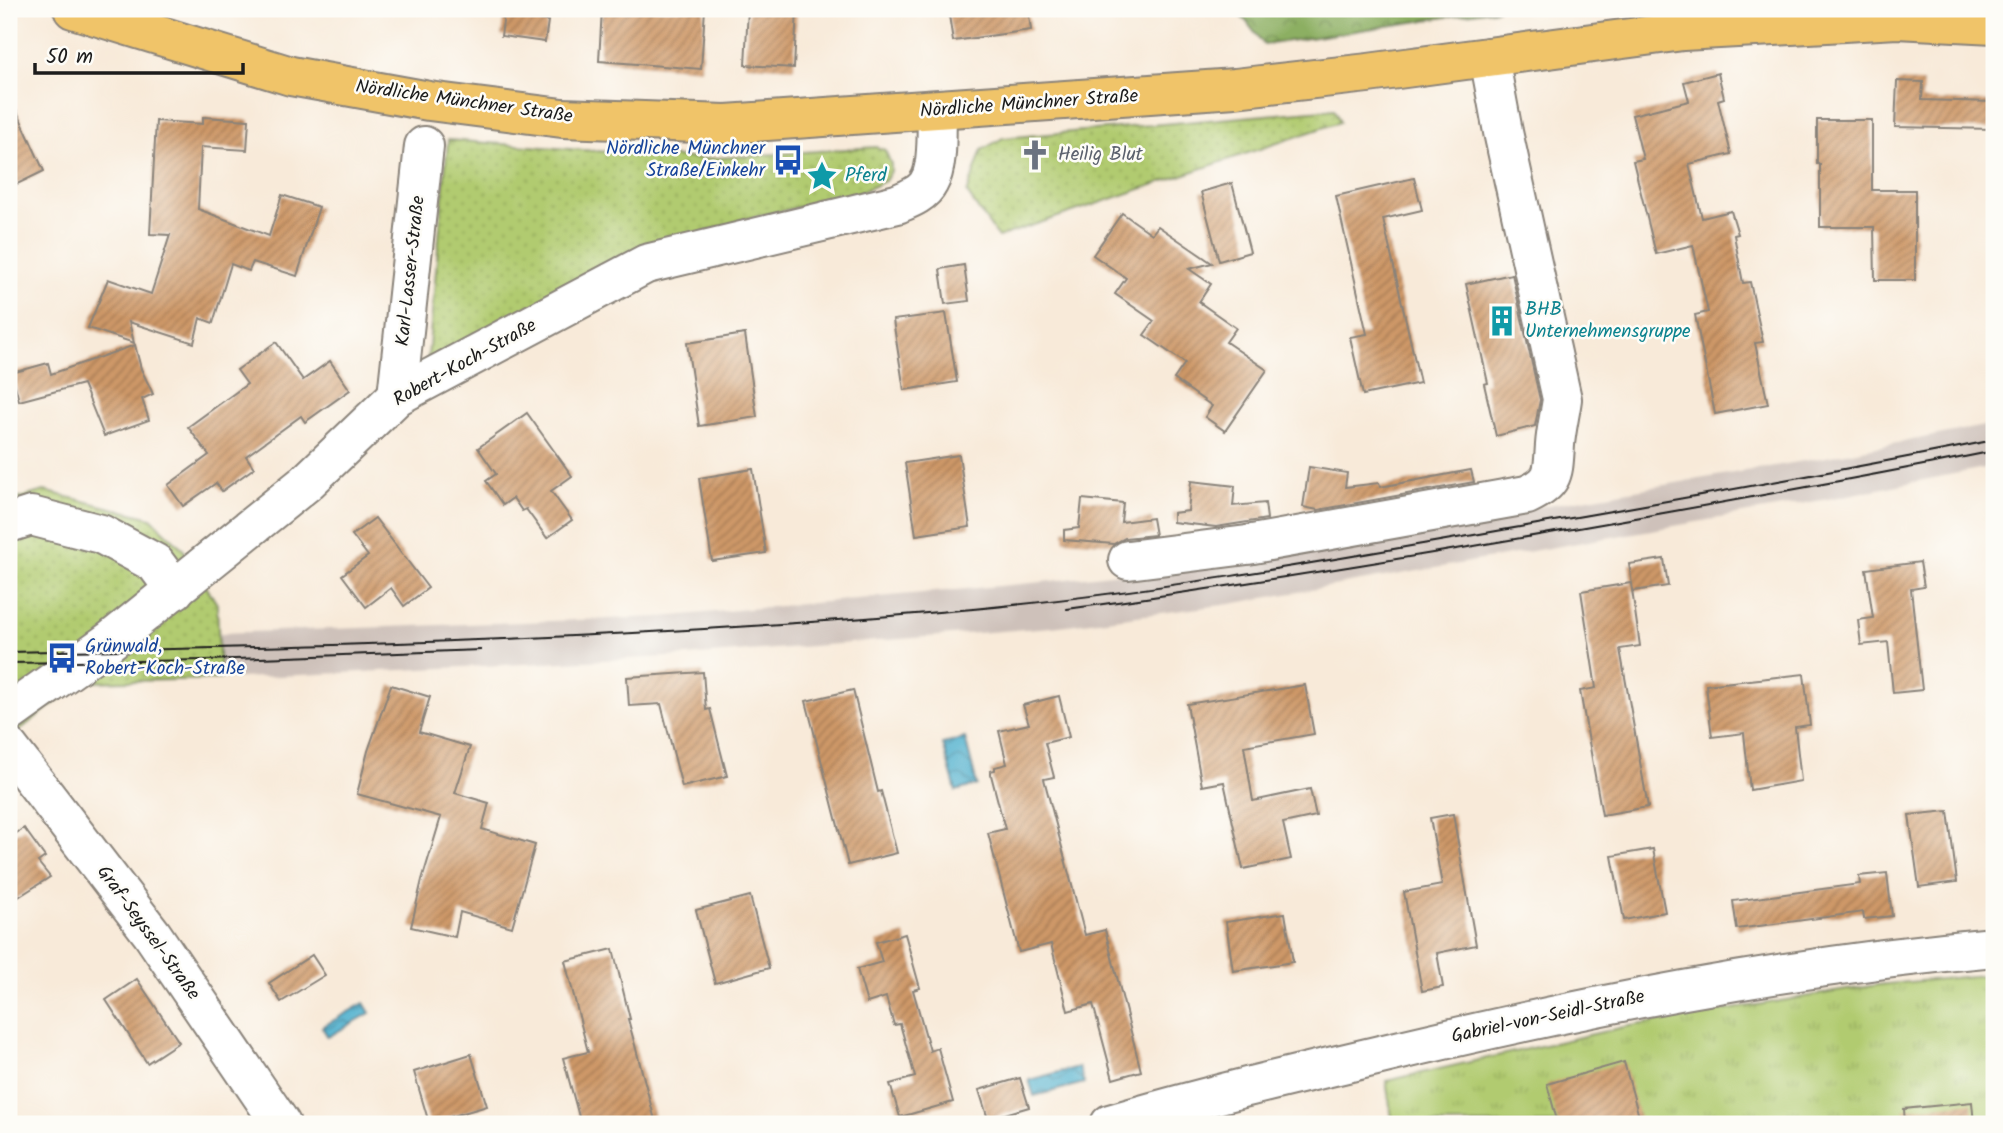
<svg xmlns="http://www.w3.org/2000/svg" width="2003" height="1133" viewBox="0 0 2003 1133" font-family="Kalam,sans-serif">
<defs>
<pattern id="grass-tufts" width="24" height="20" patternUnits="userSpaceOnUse" patternTransform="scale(1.75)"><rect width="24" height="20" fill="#b1cb70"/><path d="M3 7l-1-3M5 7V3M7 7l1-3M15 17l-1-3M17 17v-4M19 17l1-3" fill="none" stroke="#98ae60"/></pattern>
<pattern id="forest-crowns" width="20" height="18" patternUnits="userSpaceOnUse" patternTransform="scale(1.75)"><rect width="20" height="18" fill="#8caf62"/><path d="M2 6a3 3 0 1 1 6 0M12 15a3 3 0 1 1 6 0" fill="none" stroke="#728e50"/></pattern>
<pattern id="park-dots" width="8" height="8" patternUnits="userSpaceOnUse" patternTransform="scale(1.75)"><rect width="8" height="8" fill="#b1cb70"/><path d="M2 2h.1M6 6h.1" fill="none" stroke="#98ae60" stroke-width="1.8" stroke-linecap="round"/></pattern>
<pattern id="water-waves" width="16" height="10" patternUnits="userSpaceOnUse" patternTransform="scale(1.75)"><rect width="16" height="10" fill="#50b0ce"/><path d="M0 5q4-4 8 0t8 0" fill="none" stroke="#428ea6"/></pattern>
<pattern id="building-hatch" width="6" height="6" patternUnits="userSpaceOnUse" patternTransform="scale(1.75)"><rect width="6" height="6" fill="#ce9868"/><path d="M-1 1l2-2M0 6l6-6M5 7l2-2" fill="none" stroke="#a67b55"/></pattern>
</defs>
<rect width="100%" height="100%" fill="#fdfcf7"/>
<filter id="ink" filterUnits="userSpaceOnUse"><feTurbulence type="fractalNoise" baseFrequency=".0143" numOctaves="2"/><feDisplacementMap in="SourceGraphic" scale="14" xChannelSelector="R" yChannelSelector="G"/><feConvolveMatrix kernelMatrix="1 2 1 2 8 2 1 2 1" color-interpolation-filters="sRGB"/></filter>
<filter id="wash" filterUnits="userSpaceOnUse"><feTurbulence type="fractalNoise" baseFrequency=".00686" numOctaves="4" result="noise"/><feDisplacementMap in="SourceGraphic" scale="28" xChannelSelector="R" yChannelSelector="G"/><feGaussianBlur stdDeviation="1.57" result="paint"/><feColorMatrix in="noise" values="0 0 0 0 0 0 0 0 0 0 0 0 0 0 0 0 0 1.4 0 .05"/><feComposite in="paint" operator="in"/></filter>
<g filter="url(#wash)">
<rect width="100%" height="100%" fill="#f8ead9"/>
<polygon fill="#cec1ba" points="1994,424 1994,466 1828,499 1230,604 1052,627 687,656 220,679 82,682 167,635 662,617 1042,582 1223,561 1821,458"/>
<polygon fill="url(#grass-tufts)" stroke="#667446" stroke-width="2" points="1994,974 1994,1124 1393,1124 1386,1081 1624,1027 1877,985"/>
<polygon fill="url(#forest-crowns)" stroke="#54663f" stroke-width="2" points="1233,9 1498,9 1264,45 1246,21"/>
<g fill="url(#park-dots)" stroke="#667446" stroke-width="2">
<polygon points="1334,109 1340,122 998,237 967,193 982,150 1003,138"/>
<polygon points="448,140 704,159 876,147 885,150 891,164 891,171 885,181 854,195 744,219 635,256 427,368"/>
<polygon points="44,491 151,518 182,548 217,604 220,679 82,682 9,738 9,501"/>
</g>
<g fill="url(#water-waves)" stroke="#366675" stroke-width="2">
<polygon points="965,738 977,785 956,791 943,744"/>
<polygon points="364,1003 370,1013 328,1037 322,1027"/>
<polygon points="1079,1067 1084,1083 1034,1096 1029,1080"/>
</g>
<g id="blocks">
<g fill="url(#building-hatch)">
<polygon points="602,9 705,9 701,69 599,61"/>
<polygon points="748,9 797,9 794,68 745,65"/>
<polygon points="948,9 1028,9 1031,30 953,41"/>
<polygon points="504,14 548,21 545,42 501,36"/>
<polygon points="1718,73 1724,98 1718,100 1731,154 1689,164 1702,218 1731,211 1738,234 1734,235 1743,283 1750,282 1763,342 1755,343 1768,404 1715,414 1695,315 1708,312 1693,245 1656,254 1633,161 1643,159 1632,115 1689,101 1684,82"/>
<polygon points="1897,81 1923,82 1922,100 1994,102 1994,129 1895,127"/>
<polygon points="9,94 44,171 9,188"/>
<polygon points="203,117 249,120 247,150 201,147 198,209 269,236 282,195 319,207 297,276 253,262 249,271 231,264 213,323 200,318 194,343 129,322 134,343 88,328 108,279 151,294 170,235 150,234 156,121 203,124"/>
<polygon points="1817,120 1872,120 1872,190 1915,190 1915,280 1875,280 1874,227 1820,227 1820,164 1817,164"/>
<polygon points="1414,178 1422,210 1383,219 1420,383 1363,395 1350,337 1367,334 1336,196"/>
<polygon points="1232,183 1250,252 1219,261 1201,192"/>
<polygon points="1122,213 1152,234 1158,226 1212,263 1189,269 1211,284 1199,302 1236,328 1226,342 1267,370 1225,431 1205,417 1212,406 1174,379 1185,363 1144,335 1154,321 1115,294 1126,278 1093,255"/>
<polygon points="964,265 969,301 945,304 940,269"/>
<polygon points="1512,274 1540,400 1535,426 1496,436 1484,384 1488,383 1466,284"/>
<polygon points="946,313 957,382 904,390 893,320"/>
<polygon points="745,334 757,417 699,426 687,343"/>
<polygon points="276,342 303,380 330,361 350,390 305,422 301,416 246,456 254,468 222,491 216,483 183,506 168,485 209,455 188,427 247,384 237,370"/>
<polygon points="135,345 141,369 153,394 142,399 149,420 104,436 83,384 19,401 12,373 48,363 51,374"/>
<polygon points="527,413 572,476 551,491 572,520 547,538 526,509 522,511 513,498 503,505 486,481 496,474 478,448"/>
<polygon points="959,455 970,527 916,535 905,463"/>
<polygon points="1309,467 1347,473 1345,487 1379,483 1380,487 1471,470 1474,482 1318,510 1303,507"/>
<polygon points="753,469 766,553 712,561 699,478"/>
<polygon points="1191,481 1235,486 1233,506 1265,503 1267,519 1216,527 1173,522 1173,513 1188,511"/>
<polygon points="1082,499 1123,503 1121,522 1152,518 1155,535 1125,538 1114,544 1064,540 1064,530 1079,528"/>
<polygon points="375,518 428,588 404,606 391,588 366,607 342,575 368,556 352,535"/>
<polygon points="1664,559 1668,586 1633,591 1629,564"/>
<polygon points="1920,562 1924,587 1911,589 1922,690 1893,693 1888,642 1861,645 1858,620 1873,618 1866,569"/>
<polygon points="1631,583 1640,646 1620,649 1648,807 1602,815 1580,691 1596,688 1581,591"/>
<polygon points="703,672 706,710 710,709 727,776 682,787 661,704 629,706 627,677"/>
<polygon points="1804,674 1810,725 1795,727 1801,781 1750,790 1744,733 1712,737 1706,685"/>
<polygon points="391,685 430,697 419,732 470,747 455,793 489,803 482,829 535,845 512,927 460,912 455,937 411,927 422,880 441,817 357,794 368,751"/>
<polygon points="1305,685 1314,734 1244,746 1253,801 1310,789 1316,816 1283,823 1291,859 1243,869 1224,782 1202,786 1187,704"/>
<polygon points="853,690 878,792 881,791 897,853 848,865 806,701"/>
<polygon points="1059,696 1069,737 1045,743 1054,777 1044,779 1085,935 1105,930 1141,1071 1113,1079 1093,1004 1068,1011 1051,944 1019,952 988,833 1005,829 990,771 995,770 995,767 1007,764 999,731 1029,724 1023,705"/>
<polygon points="1948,811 1957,882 1919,887 1909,815"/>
<polygon points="1453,814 1476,945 1437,953 1443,987 1422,991 1404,892 1442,885 1430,818"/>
<polygon points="24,828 45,857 38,862 50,877 9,903 9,838"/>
<polygon points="1653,849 1665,912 1624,920 1612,856"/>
<polygon points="1887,873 1892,916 1864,919 1863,912 1737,929 1733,901 1860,884 1859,876"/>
<polygon points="750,896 769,968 715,983 696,910"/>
<polygon points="1285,913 1293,962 1233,971 1226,922"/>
<polygon points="905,934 920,988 913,990 930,1051 938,1048 953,1102 900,1117 890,1084 915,1077 900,1024 894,1025 886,997 867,1003 857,969 882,962 876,942"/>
<polygon points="613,949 630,1019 628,1019 656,1124 581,1124 563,1058 588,1052 565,961"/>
<polygon points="312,955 325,975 281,1002 269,983"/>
<polygon points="137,979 179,1042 147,1063 106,1000"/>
<polygon points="471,1054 487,1106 429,1123 414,1072"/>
<polygon points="1624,1062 1641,1124 1558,1124 1547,1084"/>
<polygon points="1020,1078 1029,1107 988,1119 979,1090"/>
<polygon points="1972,1102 1974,1124 1905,1124 1904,1109"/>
</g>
</g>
</g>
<g filter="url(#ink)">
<use href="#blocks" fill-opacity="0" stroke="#8a837a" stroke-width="2"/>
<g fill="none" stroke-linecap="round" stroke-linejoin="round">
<g stroke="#8a837a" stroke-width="42">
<g id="minor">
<polyline points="397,396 424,146"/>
<polyline points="9,523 31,516 101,534 155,563 175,590"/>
<path d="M1128,560L1247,545L1527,495C1555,482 1553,473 1555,445C1556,430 1560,414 1562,399L1503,132L1489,57"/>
<path d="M9,713L110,641L306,483L397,396L646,264L897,204C909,199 923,194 929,182C939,165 936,130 937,110"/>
<polyline points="9,748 152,934 281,1124"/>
<path d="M1110,1124C1198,1098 1287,1077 1376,1056C1579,1007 1785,966 1994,947"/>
</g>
</g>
<g stroke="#8a837a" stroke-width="42">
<polyline id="major" points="73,9 291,76 429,101 562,118 726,124 1235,88 1368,73 1683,31 1897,19 1994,24"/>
</g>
<use href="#minor" stroke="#fff" stroke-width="38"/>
<use href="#major" stroke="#f0c469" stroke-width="38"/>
<g stroke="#1c1c1c" stroke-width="2">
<path d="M1067,609C1260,583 1450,551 1641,517C1759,496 1877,475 1994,451"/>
<path d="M9,652C330,647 653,638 973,609C1156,592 1338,559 1520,527C1678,499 1837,472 1994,440"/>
<polyline points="9,663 206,660 481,650"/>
</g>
</g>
</g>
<defs>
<g id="church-bare" transform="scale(2.415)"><path d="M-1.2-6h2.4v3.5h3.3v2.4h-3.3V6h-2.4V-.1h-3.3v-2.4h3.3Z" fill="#6b7280" stroke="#fdfcf7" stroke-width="2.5" paint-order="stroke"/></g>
<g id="bus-bare" transform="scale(2.415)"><path d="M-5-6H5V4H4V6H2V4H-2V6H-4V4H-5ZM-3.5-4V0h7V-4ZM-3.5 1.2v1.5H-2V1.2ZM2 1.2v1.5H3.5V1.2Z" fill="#1a4fb4" stroke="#fdfcf7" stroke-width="2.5" paint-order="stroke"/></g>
<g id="sight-bare" transform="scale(2.415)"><path d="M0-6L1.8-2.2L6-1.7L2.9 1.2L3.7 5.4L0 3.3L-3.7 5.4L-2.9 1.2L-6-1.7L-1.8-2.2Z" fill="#0f9aa8" stroke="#fdfcf7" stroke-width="2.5" paint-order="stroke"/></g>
<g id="building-bare" transform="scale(2.415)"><path d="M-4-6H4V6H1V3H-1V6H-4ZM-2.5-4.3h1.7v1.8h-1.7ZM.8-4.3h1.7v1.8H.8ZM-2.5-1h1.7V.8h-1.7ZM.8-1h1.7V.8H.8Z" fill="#0f9aa8" stroke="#fdfcf7" stroke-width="2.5" paint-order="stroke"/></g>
</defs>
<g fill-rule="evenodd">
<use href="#church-bare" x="1035" y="155"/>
<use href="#bus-bare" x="788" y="160"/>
<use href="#sight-bare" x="822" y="176"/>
<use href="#building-bare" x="1502" y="321"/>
<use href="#bus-bare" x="62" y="658"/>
</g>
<g text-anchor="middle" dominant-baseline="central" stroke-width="5" stroke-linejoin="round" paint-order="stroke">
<g font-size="19" fill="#1c1c1c" stroke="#fdfcf7">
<text transform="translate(464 102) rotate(8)">Nördliche Münchner Straße</text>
<text transform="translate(1029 104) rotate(-4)">Nördliche Münchner Straße</text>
<text transform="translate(411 271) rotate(-84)">Karl-Lasser-Straße</text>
<text transform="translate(465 363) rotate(-29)">Robert-Koch-Straße</text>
<text transform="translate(148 933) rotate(54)">Graf-Seyssel-Straße</text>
<text transform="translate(1548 1017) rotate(-12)">Gabriel-von-Seidl-Straße</text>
</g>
<g font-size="19" fill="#164399" stroke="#fdfcf7" text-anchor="end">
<text x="765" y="149">Nördliche Münchner<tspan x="765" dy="22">Straße/Einkehr</tspan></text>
<text x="85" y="647" text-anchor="start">Grünwald,<tspan x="85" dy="22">Robert-Koch-Straße</tspan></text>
</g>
<g font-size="19" fill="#5b616d" stroke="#fdfcf7" text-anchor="start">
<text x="1058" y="155">Heilig Blut</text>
</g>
<g font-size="19" fill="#0d838f" stroke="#fdfcf7" text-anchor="start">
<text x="845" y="176">Pferd</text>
<text x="1525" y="310">BHB<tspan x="1525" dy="22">Unternehmensgruppe</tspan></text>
</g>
</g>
<rect width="2003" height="1133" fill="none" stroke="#fdfcf7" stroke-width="35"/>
<path d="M35 63v10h208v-10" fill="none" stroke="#1c1c1c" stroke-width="3.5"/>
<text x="46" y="63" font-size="21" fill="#1c1c1c" stroke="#fdfcf7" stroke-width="5" paint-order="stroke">50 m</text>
</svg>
